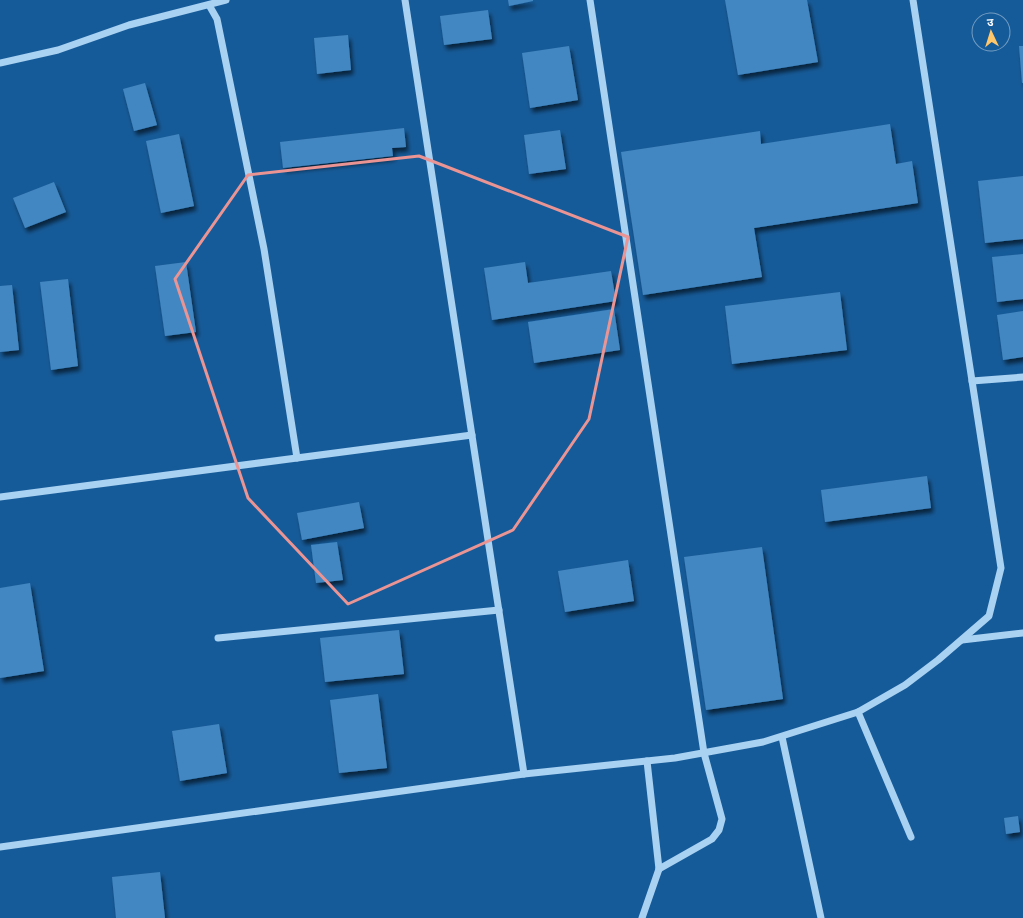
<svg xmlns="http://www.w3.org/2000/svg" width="1023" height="918" viewBox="0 0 1023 918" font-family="Rubik,'Noto Sans Devanagari',sans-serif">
<defs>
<filter id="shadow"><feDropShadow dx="2.5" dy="4.5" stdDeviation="2" flood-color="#0009"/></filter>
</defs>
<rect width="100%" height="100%" fill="#165b99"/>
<g fill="#4387c1" filter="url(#shadow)">
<polygon points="508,0 533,0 533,1 509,6"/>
<polygon points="725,0 807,0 818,62 738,75"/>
<polygon points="488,10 492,39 444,45 440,16"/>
<polygon points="348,35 351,70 317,74 314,38"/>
<polygon points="569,46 578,100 530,108 522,53"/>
<polygon points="1019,46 1023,46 1023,83 1022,83"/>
<polygon points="145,83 157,125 134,131 123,89"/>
<polygon points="890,124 896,164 912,161 918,203 754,228 762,277 643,295 621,152 760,131 761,144"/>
<polygon points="404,128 406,147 392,148 393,156 283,168 280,142"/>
<polygon points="560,130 566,169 529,174 524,135"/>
<polygon points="179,134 194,206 161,213 146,141"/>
<polygon points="1023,176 1023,239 985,243 978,181"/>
<polygon points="54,182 66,212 25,228 13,198"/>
<polygon points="1023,254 1023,299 997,302 992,257"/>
<polygon points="186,262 196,332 165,336 155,266"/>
<polygon points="525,262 528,283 611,271 616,301 492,320 484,268"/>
<polygon points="68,279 78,366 51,370 40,282"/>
<polygon points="12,285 19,350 0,352 0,286"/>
<polygon points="840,292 847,350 732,364 725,306"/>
<polygon points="614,309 620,350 534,363 528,322"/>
<polygon points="1023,311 1023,357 1003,360 997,315"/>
<polygon points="927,476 931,508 825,522 821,490"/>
<polygon points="359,502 364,528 302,540 297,513"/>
<polygon points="337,542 343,580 316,583 311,545"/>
<polygon points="762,547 783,699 706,710 684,557"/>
<polygon points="628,560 634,601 565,612 558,571"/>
<polygon points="30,583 44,671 0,678 0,588"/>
<polygon points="399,630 404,674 325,682 320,638"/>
<polygon points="378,694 387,768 339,773 330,700"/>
<polygon points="219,724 227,773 180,781 172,731"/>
<polygon points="1018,816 1020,832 1006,834 1004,818"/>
<polygon points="160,872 165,918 116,918 112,877"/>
</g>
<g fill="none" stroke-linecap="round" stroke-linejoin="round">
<g stroke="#a9d1f2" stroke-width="7">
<polyline points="405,0 524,774"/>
<polyline points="590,0 704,753 722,819 719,830 712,839 659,869"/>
<polyline points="209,5 217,19 264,249 297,458"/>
<polyline points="0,63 58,50 129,25 226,0"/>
<polyline points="972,381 1023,377"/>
<polyline points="0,497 472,435"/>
<polyline points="218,638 499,610"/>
<polyline points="962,640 1023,633"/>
<polyline points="858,712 911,837"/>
<polyline points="782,737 821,918"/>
<polyline points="0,847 524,774 675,758 763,742 858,712 905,685 938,660 989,616 1001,568 913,0"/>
<polyline points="642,918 659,869 647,761"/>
</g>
</g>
<path fill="none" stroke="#ea9494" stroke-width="3" stroke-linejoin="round" d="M419,156L628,237L589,419L513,530L348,604L248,498L175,279L248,175Z"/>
<g transform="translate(991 32) rotate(356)"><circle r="19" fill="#165b99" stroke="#739dc2"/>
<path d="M0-3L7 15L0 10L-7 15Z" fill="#ffc66a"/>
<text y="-6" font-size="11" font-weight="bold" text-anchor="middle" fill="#ffffff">उ</text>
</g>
</svg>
